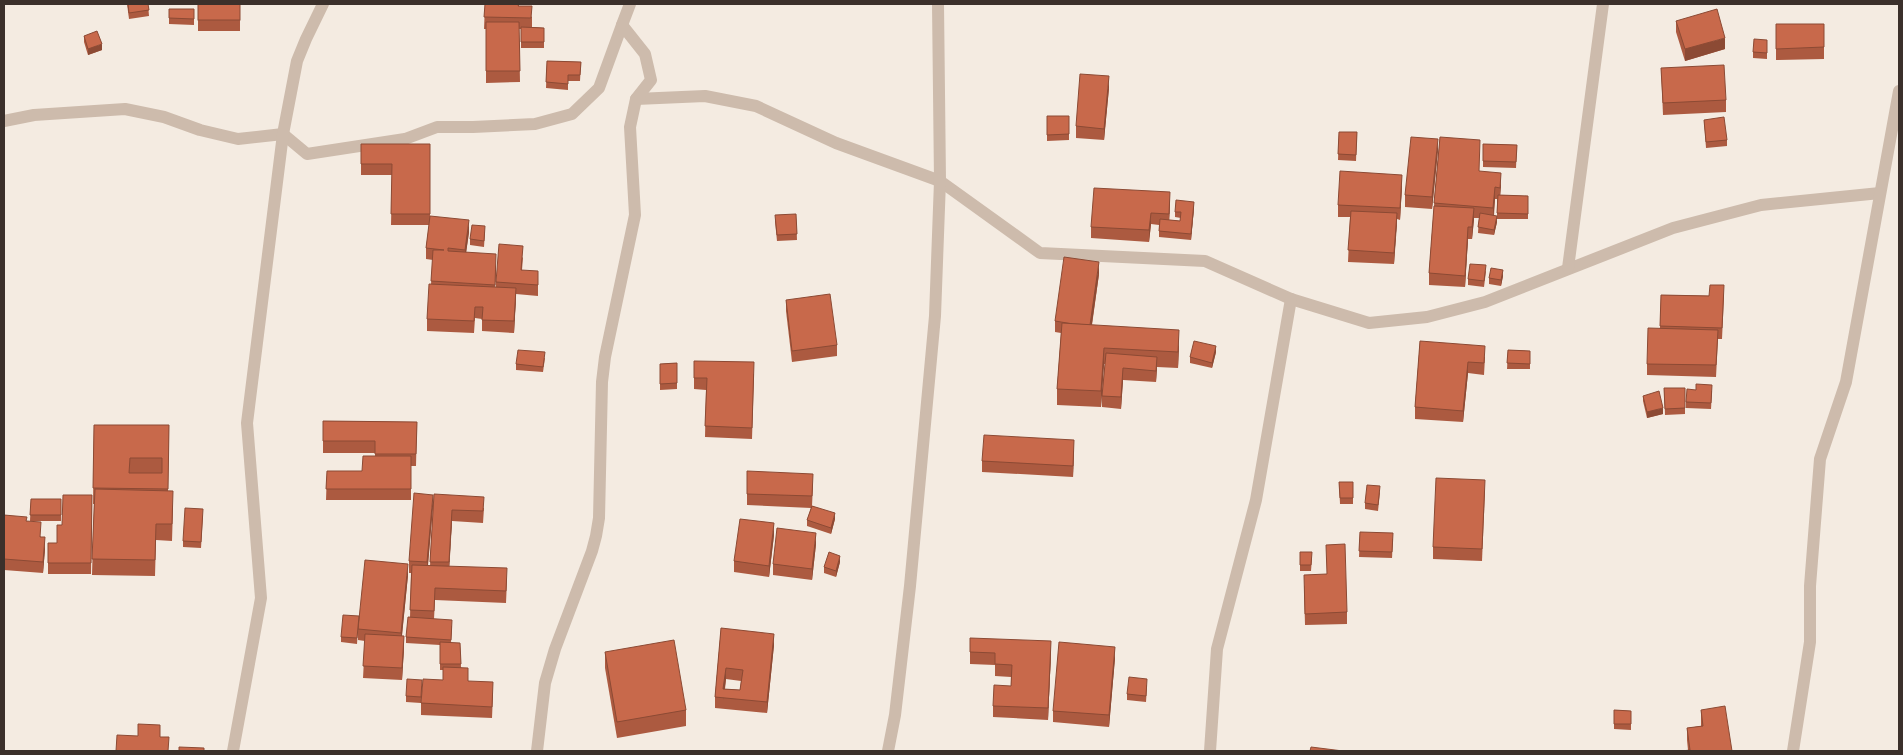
<svg xmlns="http://www.w3.org/2000/svg" width="1903" height="755" viewBox="0 0 1903 755" font-family="Barlow,sans-serif">
<rect width="100%" height="100%" fill="#f4ebe1"/>
<g fill="none" stroke-linecap="round" stroke-linejoin="round">
<g stroke="#cdbbac" stroke-width="12">
<polyline points="636,99 705,96 756,106 836,143 940,181 1040,253 1205,261 1291,299 1369,323 1427,317 1485,302 1673,228 1761,205 1880,193"/>
<polyline points="4,121 34,115 125,109 164,117 200,130 238,139 283,134 307,154 405,139 437,127 473,127 535,124 572,114 599,88 622,25"/>
<polyline points="1568,268 1603,4"/>
<polyline points="233,751 261,598 247,423 283,134 297,61 306,39 323,4"/>
<polyline points="537,751 545,683 555,649 592,551 596,536 599,518 602,382 605,357 635,215 630,127 636,99 651,80 645,54 622,25 630,4"/>
<polyline points="888,751 895,715 910,586 935,316 940,181 938,4"/>
<polyline points="1210,751 1217,649 1256,500 1291,299"/>
<polyline points="1793,751 1810,642 1810,586 1820,459 1846,382 1899,91"/>
</g>
</g>
<g fill="#ac5a40" fill-rule="evenodd">
<polygon points="127,4 148,4 149,16 129,19"/>
<rect x="198" y="4" width="42" height="27"/>
<polygon points="485,4 519,4 519,6 532,17 532,27 544,28 544,48 521,48 521,29 519,29 520,82 486,83 486,29 484,29"/>
<polygon points="194,9 194,25 169,24 169,18"/>
<polygon points="1676,21 1725,49 1685,61 1676,32"/>
<polygon points="1776,24 1824,24 1824,59 1776,60"/>
<polygon points="84,36 102,50 88,55 84,42"/>
<polygon points="1767,46 1767,59 1753,58 1753,52"/>
<polygon points="547,61 581,62 580,81 568,81 568,90 546,88"/>
<polygon points="1661,68 1726,100 1726,112 1663,115"/>
<polygon points="1109,88 1104,140 1076,138 1076,126"/>
<polygon points="1047,116 1069,116 1069,140 1047,141"/>
<polygon points="1704,120 1727,140 1727,146 1706,148"/>
<polygon points="1339,132 1357,132 1356,161 1338,160"/>
<polygon points="1440,137 1479,171 1501,185 1500,195 1528,196 1528,219 1497,219 1497,199 1495,199 1494,216 1497,222 1494,235 1478,233 1479,218 1474,218 1472,239 1468,239 1465,287 1429,285 1429,273 1434,206"/>
<polygon points="361,144 430,144 430,221 469,232 466,252 496,266 495,287 496,287 496,282 523,257 522,270 538,282 538,296 516,294 514,333 482,331 482,319 475,318 474,333 427,331 427,319 431,284 433,260 426,259 426,248 429,225 391,225 392,175 361,175"/>
<polygon points="1483,144 1517,145 1516,168 1483,167"/>
<polygon points="1438,150 1432,209 1405,207 1405,195"/>
<polygon points="1402,186 1400,220 1397,219 1394,264 1348,262 1350,217 1338,217 1338,205"/>
<polygon points="1170,204 1169,220 1180,221 1181,218 1175,217 1175,212 1194,208 1191,240 1159,237 1159,225 1151,224 1149,242 1091,238 1091,227"/>
<polygon points="796,214 797,240 777,241 775,221"/>
<polygon points="485,232 484,247 470,245 470,239"/>
<polygon points="1486,271 1484,287 1468,285 1468,279"/>
<polygon points="1099,274 1092,325 1179,346 1178,368 1157,367 1156,382 1123,380 1121,409 1102,407 1102,396 1105,364 1104,364 1101,407 1057,405 1057,389 1061,333 1055,332 1055,321"/>
<polygon points="1503,276 1501,286 1489,284 1489,278"/>
<polygon points="1661,295 1724,296 1722,339 1718,339 1716,377 1647,375 1647,364 1660,328"/>
<polygon points="786,300 837,345 837,356 792,362 786,311"/>
<polygon points="1420,341 1485,357 1484,375 1468,373 1463,422 1415,419 1415,407"/>
<polygon points="1508,350 1530,351 1530,369 1507,369"/>
<polygon points="1216,352 1212,368 1190,363 1190,357"/>
<polygon points="545,358 543,372 516,370 516,364"/>
<polygon points="694,361 754,374 752,439 705,437 706,390 694,389"/>
<polygon points="677,363 677,389 660,390 660,364"/>
<polygon points="1664,388 1685,388 1685,414 1665,415"/>
<polygon points="1696,390 1712,391 1711,409 1686,408 1686,402"/>
<polygon points="1643,396 1663,414 1647,418 1643,401"/>
<polygon points="323,421 417,422 416,466 411,466 411,500 326,500 327,471 362,471 375,456 375,453 323,453"/>
<polygon points="94,425 169,425 168,491 173,508 172,541 156,540 155,576 92,575 94,504 93,504"/>
<polygon points="1074,451 1073,477 982,472 982,461"/>
<polygon points="747,471 813,485 812,506 835,519 831,534 807,526 807,520 811,508 747,505"/>
<polygon points="1339,482 1353,482 1353,504 1340,504"/>
<polygon points="1485,491 1482,561 1433,559 1433,547"/>
<polygon points="1380,492 1378,511 1365,509 1365,503"/>
<polygon points="434,494 484,508 483,523 452,521 449,567 507,580 506,603 435,600 434,619 452,626 451,643 460,643 461,667 468,681 493,694 492,718 421,715 421,703 443,680 443,670 440,670 440,645 406,643 406,637 410,618 411,573 409,573 409,561 433,506 428,566 430,566"/>
<polygon points="92,495 91,574 48,574 48,543 57,543 62,525"/>
<polygon points="31,499 61,499 61,521 30,521"/>
<polygon points="4,515 27,521 41,537 45,549 43,573 4,570"/>
<polygon points="203,515 201,548 183,547 183,541"/>
<polygon points="1360,532 1393,539 1392,558 1359,557"/>
<polygon points="774,535 769,577 734,572 734,561"/>
<polygon points="816,544 812,580 773,575 773,564"/>
<polygon points="1300,552 1312,558 1311,571 1300,571"/>
<polygon points="840,562 836,577 824,573 824,567"/>
<polygon points="1326,574 1347,612 1347,624 1305,625 1304,586"/>
<polygon points="408,575 402,636 404,648 402,680 363,678 365,641 358,640 358,629 357,644 341,642 341,637 359,616"/>
<path d="M721,628L774,645L767,713L715,708V697ZM726,679L741,681L740,690L725,689Z"/>
<polygon points="970,638 1051,653 1048,720 993,717 993,706 1011,686 1011,677 995,676 995,665 970,664"/>
<polygon points="605,652 686,710 686,726 617,738 605,668"/>
<polygon points="1115,658 1109,727 1053,722 1053,711"/>
<polygon points="1147,685 1146,702 1127,700 1127,694"/>
<polygon points="422,686 421,703 406,702 406,696"/>
<polygon points="1614,710 1631,711 1631,730 1614,729"/>
<polygon points="1701,710 1732,751 1688,750 1687,740 1687,728 1701,726"/>
</g>
<g fill="#8c4a34">
<polygon points="1725,38 1725,49 1685,61 1685,49"/>
<polygon points="102,44 102,50 88,55 88,49"/>
<polygon points="1109,76 1109,88 1104,140 1104,129"/>
<polygon points="1438,139 1438,150 1432,209 1432,197"/>
<polygon points="1501,173 1501,185 1500,199 1500,188"/>
<polygon points="1402,175 1402,186 1400,220 1400,208"/>
<polygon points="1495,187 1495,199 1493,220 1493,208"/>
<polygon points="1170,192 1170,204 1169,225 1169,214"/>
<polygon points="1194,202 1194,208 1191,240 1191,234"/>
<polygon points="1474,208 1474,220 1472,239 1472,227"/>
<polygon points="1151,213 1151,224 1149,242 1149,230"/>
<polygon points="1397,213 1397,224 1394,264 1394,253"/>
<polygon points="1497,216 1497,222 1494,235 1494,230"/>
<polygon points="469,220 469,232 465,261 465,250"/>
<polygon points="1468,227 1468,239 1465,287 1465,276"/>
<polygon points="496,254 496,266 495,296 495,285"/>
<polygon points="1099,262 1099,274 1090,337 1090,326"/>
<polygon points="1503,270 1503,276 1501,286 1501,280"/>
<polygon points="516,288 516,300 514,333 514,321"/>
<polygon points="1179,330 1179,346 1178,368 1178,352"/>
<polygon points="1216,346 1216,352 1212,368 1212,363"/>
<polygon points="1104,348 1104,364 1101,407 1101,391"/>
<polygon points="1157,357 1157,368 1156,382 1156,371"/>
<polygon points="1468,362 1468,373 1463,422 1463,411"/>
<polygon points="1123,368 1123,380 1121,409 1121,397"/>
<polygon points="1663,408 1663,414 1647,418 1647,412"/>
<polygon points="1074,440 1074,451 1073,477 1073,466"/>
<polygon points="433,495 433,506 427,574 427,562"/>
<polygon points="452,510 452,521 449,574 449,562"/>
<polygon points="835,513 835,519 831,534 831,528"/>
<polygon points="774,523 774,535 769,577 769,566"/>
<polygon points="816,533 816,544 812,580 812,569"/>
<polygon points="45,537 45,549 43,573 43,562"/>
<polygon points="840,556 840,562 836,577 836,571"/>
<polygon points="408,564 408,575 401,644 401,633"/>
<polygon points="774,634 774,645 767,713 767,702"/>
<polygon points="404,636 404,648 402,680 402,668"/>
<polygon points="1051,641 1051,653 1048,720 1048,708"/>
<polygon points="1115,647 1115,658 1109,727 1109,715"/>
<polygon points="726,668 726,679 723,700 723,689"/>
</g>
<g fill="#c8694b" stroke="#8c4a34" fill-rule="evenodd">
<polygon points="128,4 148,4 149,10 129,13"/>
<rect x="198" y="4" width="42" height="16"/>
<polygon points="485,4 519,4 518,6 532,6 531,18 484,17"/>
<polygon points="169,9 194,9 194,19 169,18"/>
<polygon points="1717,9 1725,38 1685,49 1676,21"/>
<polygon points="486,22 519,22 520,71 486,71"/>
<polygon points="1776,24 1824,24 1824,47 1776,49"/>
<polygon points="521,27 544,28 544,42 521,42"/>
<polygon points="97,31 102,44 88,49 84,36"/>
<polygon points="1754,39 1767,40 1767,53 1753,52"/>
<polygon points="547,61 581,62 580,75 568,75 568,84 546,82"/>
<polygon points="1724,65 1726,100 1663,103 1661,68"/>
<polygon points="1080,74 1109,76 1104,129 1076,126"/>
<polygon points="1047,116 1069,116 1069,134 1047,135"/>
<polygon points="1724,117 1727,140 1706,142 1704,120"/>
<polygon points="1339,132 1357,132 1356,155 1338,154"/>
<polygon points="1411,137 1438,139 1432,197 1405,195"/>
<polygon points="1440,137 1480,140 1479,171 1501,173 1500,188 1495,187 1493,208 1434,203"/>
<polygon points="361,144 430,144 430,214 391,214 392,164 361,164"/>
<polygon points="1483,144 1517,145 1516,162 1483,161"/>
<polygon points="1340,171 1402,175 1400,208 1338,205"/>
<polygon points="1094,188 1170,192 1169,214 1151,213 1149,230 1091,227"/>
<polygon points="1498,195 1528,196 1528,214 1497,213"/>
<polygon points="1176,200 1194,202 1191,234 1159,231 1160,219 1180,221 1181,212 1175,212"/>
<polygon points="1434,206 1474,208 1472,227 1468,227 1465,276 1429,273"/>
<polygon points="1351,211 1397,213 1394,253 1348,250"/>
<polygon points="1480,213 1497,216 1494,230 1478,227"/>
<polygon points="796,214 797,234 777,235 775,215"/>
<polygon points="430,216 469,220 465,250 448,248 448,251 496,254 495,285 431,281 433,250 444,250 426,248"/>
<polygon points="472,225 485,226 484,241 470,239"/>
<polygon points="499,244 523,246 521,270 538,271 538,285 496,282"/>
<polygon points="1064,257 1099,262 1090,325 1073,324 1055,321"/>
<polygon points="1470,264 1486,265 1484,281 1468,279"/>
<polygon points="1491,268 1503,270 1501,280 1489,278"/>
<polygon points="429,284 516,288 514,321 482,320 483,307 475,307 474,321 427,319"/>
<polygon points="1710,285 1724,285 1722,328 1660,326 1661,295 1709,296"/>
<polygon points="830,294 837,345 792,351 786,300"/>
<polygon points="1062,323 1179,330 1178,352 1104,348 1101,391 1057,389"/>
<polygon points="1648,328 1718,330 1716,365 1647,364"/>
<polygon points="1194,341 1216,346 1212,363 1190,357"/>
<polygon points="1420,341 1485,346 1484,363 1468,362 1463,411 1415,407"/>
<polygon points="518,350 545,352 543,367 516,364"/>
<polygon points="1508,350 1530,351 1530,364 1507,363"/>
<polygon points="1106,353 1157,357 1156,371 1123,368 1121,397 1102,396"/>
<polygon points="694,361 754,362 752,428 705,426 707,378 694,378"/>
<polygon points="677,363 677,383 660,384 660,364"/>
<polygon points="1696,384 1712,385 1711,403 1686,402 1687,389 1696,390"/>
<polygon points="1664,388 1685,388 1685,408 1665,409"/>
<polygon points="1659,391 1663,408 1647,412 1643,396"/>
<polygon points="323,421 417,422 416,454 375,454 375,441 323,441"/>
<path d="M94,425H169L168,489L93,488ZM130,458H162V473H129Z"/>
<polygon points="984,435 1074,440 1073,466 982,461"/>
<polygon points="363,456 411,456 411,489 326,489 327,471 362,471"/>
<polygon points="747,471 813,474 812,496 747,494"/>
<polygon points="1436,478 1485,480 1482,549 1433,547"/>
<polygon points="1339,482 1353,482 1353,498 1340,498"/>
<polygon points="1367,485 1380,486 1378,505 1365,503"/>
<polygon points="95,489 173,491 172,524 156,524 155,560 92,559"/>
<polygon points="414,493 433,495 427,562 409,561"/>
<polygon points="434,494 484,497 483,511 452,510 449,562 430,562"/>
<polygon points="63,495 92,495 91,563 48,563 48,543 57,543 57,525 62,525"/>
<polygon points="31,499 61,499 61,515 30,515"/>
<polygon points="812,506 835,513 831,528 807,520"/>
<polygon points="185,508 203,509 201,542 183,541"/>
<polygon points="4,515 27,517 26,521 41,522 40,537 45,537 43,562 4,559"/>
<polygon points="740,519 774,523 769,566 734,561"/>
<polygon points="777,528 816,533 812,569 773,564"/>
<polygon points="1360,532 1393,533 1392,552 1359,551"/>
<polygon points="1345,544 1347,612 1305,614 1304,575 1327,574 1326,545"/>
<polygon points="829,552 840,556 836,571 824,567"/>
<polygon points="1300,552 1312,552 1311,565 1300,565"/>
<polygon points="365,560 408,564 401,633 358,629"/>
<polygon points="412,565 507,568 506,591 435,588 434,611 410,610"/>
<polygon points="343,615 359,616 357,638 341,637"/>
<polygon points="408,617 452,620 451,640 406,637"/>
<path d="M721,628L774,634L767,702L715,697ZM726,668L743,670L740,690L723,689Z"/>
<polygon points="365,634 404,636 402,668 363,666"/>
<polygon points="970,638 1051,641 1048,708 993,706 994,685 1011,686 1012,665 995,664 995,653 970,652"/>
<polygon points="674,640 686,710 617,722 605,652"/>
<polygon points="440,642 460,643 461,664 440,664"/>
<polygon points="1059,642 1115,647 1109,715 1053,711"/>
<polygon points="443,667 468,668 468,681 493,682 492,707 421,703 423,679 443,680"/>
<polygon points="1129,677 1147,679 1146,696 1127,694"/>
<polygon points="407,679 422,680 421,697 406,696"/>
<polygon points="1725,706 1732,751 1682,751 1690,750 1687,728 1703,726 1701,710"/>
<polygon points="1614,710 1631,711 1631,724 1614,724"/>
<polygon points="138,724 160,725 160,737 169,737 168,751 116,751 117,735 138,736"/>
<polygon points="179,747 204,748 204,751 179,751"/>
<polygon points="1311,747 1343,751 1310,751"/>
</g>
<rect width="1903" height="755" fill="none" stroke="#3b302b" stroke-width="10"/>
</svg>
